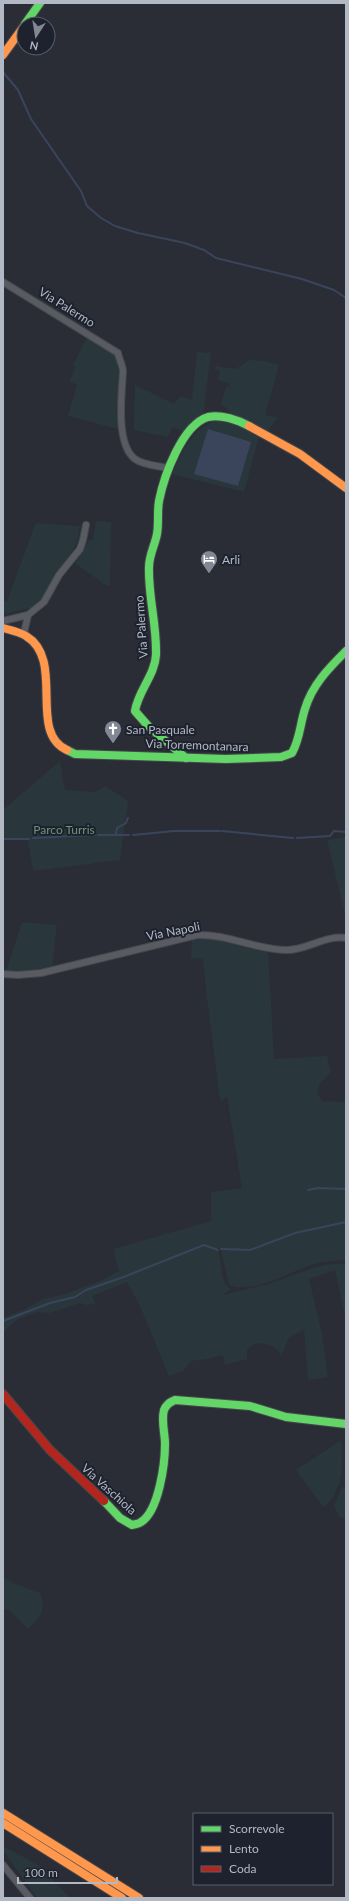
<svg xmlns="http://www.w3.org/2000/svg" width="349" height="1901" viewBox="0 0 349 1901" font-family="Lato,sans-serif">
<rect width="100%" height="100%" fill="#2a2d35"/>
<g fill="#29373c">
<polygon points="87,337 118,355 122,371 121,430 68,416 77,385 69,381 76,367 73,366"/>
<polygon points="197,351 205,353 211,352 203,417 185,433 173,427 167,437 134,430 135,385 174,404 181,396 192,400"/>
<polygon points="249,360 264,361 279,365 265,415 278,417 268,431 231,417 229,410 221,404 226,387 229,387 230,383 218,380 220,371 215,370 216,366 236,369"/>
<path d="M214,421L231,423L259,436L244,492L172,474C184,451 190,431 214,421Z"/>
<polygon points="96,521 111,522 110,585 107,586 75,563 89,540 93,540"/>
<polygon points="35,523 80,526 78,539 73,550 41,600 31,608 3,614 3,601 7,601 34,528"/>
<polygon points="60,761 65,790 95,792 105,786 128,801 120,860 33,871 28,840 3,840 3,810"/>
<polygon points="346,837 346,918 327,840"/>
<polygon points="22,922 57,925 52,969 28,973 6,972"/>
<path d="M204,936L268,950L274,1059L327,1056L331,1072L319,1085L317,1093L322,1101L346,1102V1260C337,1261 327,1261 318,1263C292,1269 256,1295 229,1285L220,1247L218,1248L224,1283L231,1290L223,1294L225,1295C239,1290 254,1288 268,1284C294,1277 318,1261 346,1264V1321L335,1270L309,1279L322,1334L328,1377L308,1380L304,1329L288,1339L281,1357L280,1352C270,1343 256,1339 247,1350V1359L225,1365L223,1355L207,1359L191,1361L183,1371L169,1376L139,1304L127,1282L92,1296L96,1304L86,1305L80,1303L50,1313L37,1312L18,1319L3,1332V1318L24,1310L43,1299L62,1295L100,1281L119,1271L113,1249L211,1221V1192L242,1188L227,1097L221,1101L219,1093L206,991L203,959L191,958L192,938Z"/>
<path d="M340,1441H341C343,1464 343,1493 323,1507L296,1470Z"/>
<polygon points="342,1487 346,1488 346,1518 339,1517 334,1506"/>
<path d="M3,1577L13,1583L40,1593C47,1609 40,1618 28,1629L10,1610L3,1609Z"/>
<polygon points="3,1846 40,1866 70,1898 37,1898 3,1850"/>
</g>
<polygon fill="#3a455c" points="208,429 251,442 238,486 194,474"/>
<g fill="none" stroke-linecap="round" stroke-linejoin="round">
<g stroke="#3a455c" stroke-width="2">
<polyline points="3,72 18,90 31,119 81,191 87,206 101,218 115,226 138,233 185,243 204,250 216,258 302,279 334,290 346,298"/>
<polyline points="222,831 293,838"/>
<polyline points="116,834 117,828 126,823 128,818"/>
<polyline points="98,835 129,835"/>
<polyline points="133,835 174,831 220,831"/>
<polyline points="33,838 95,835"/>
<polyline points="297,838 330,836 334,831 346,832"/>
<polyline points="3,839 29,839"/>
<polyline points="308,1190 318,1188 346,1189"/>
<polyline points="221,1249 250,1250 295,1233 346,1222"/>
<polyline points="3,1321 50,1303 75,1297 86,1290 121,1278 204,1245 218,1250"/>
</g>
<g stroke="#46484e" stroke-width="8">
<g id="street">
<path d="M3,282L118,353C119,359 123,366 123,371C122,393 115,444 135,459C143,465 158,466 168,468"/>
<polyline points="3,621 28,615"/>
<polyline points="24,633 28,615 44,602 59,575 80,549 83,540 86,525"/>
<path d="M3,974L18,975L41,973L197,935C228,934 256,950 287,950C307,950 325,935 346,938"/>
<polyline points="3,1865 30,1898"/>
</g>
</g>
<g stroke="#46484e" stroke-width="10">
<g id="fast">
<polyline points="25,24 40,3"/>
<path d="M67,750L75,754L226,759L281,757L292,753C300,739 300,724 305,709C312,685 329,668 346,651"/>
<path d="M186,758L149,727L135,711C138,691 155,675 156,655C157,625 148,596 149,567C149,555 155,545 157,534C159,523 157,512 159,501C164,476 182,425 208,417C221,414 238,420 249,426"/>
<path d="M104,1501L120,1518L132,1525C135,1524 139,1524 141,1522C159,1511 165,1463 165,1444C165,1433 161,1421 164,1410C166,1405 170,1402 175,1400L250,1406L286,1417L346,1424"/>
</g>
</g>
<g stroke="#46484e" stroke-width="10">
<g id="slow">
<polyline points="3,55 24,26"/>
<polyline points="249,426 300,454 346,488"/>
<path d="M3,628C10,630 20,632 26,636C66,660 27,732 67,750"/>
<polyline points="3,1813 139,1898"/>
<polyline points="3,1823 122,1898"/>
</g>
</g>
<g stroke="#46484e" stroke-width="10">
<polyline id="jam" points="3,1394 50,1450 104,1501"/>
</g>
<use href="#street" stroke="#595b62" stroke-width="6"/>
<use href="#fast" stroke="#63d668" stroke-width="8"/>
<use href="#slow" stroke="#ff974d" stroke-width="8"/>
<use href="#jam" stroke="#b3261e" stroke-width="8"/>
</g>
<defs>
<g id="hotel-pin" transform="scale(0.9)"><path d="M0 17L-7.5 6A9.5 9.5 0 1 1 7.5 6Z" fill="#838793" stroke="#1d222e"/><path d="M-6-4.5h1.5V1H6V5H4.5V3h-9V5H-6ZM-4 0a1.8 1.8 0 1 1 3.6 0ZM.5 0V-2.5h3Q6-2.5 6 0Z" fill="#fff"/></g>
<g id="church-pin" transform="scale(0.9)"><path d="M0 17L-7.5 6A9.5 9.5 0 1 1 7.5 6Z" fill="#838793" stroke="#1d222e"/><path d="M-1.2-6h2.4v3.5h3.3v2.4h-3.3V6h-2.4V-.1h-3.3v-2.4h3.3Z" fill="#fff"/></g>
</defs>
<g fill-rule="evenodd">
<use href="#hotel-pin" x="209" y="559"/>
<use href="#church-pin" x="113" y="729"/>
</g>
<g text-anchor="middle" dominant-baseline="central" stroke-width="4" stroke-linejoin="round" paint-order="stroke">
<g font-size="12" fill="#b3b8c5" stroke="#1d222e">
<text transform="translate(67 307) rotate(32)">Via Palermo</text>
<text transform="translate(141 627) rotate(-94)">Via Palermo</text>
<text transform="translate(197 745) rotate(2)">Via Torremontanara</text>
<text transform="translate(173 931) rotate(-11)">Via Napoli</text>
<text transform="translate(109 1489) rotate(42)">Via Vaschiola</text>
</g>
<g font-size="12" fill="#b3b8c5" stroke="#1d222e" text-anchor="start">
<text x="222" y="559">Arli</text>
<text x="126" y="729">San Pasquale</text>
</g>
<g font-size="12" fill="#6d937a" stroke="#1d222e">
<text x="64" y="829">Parco Turris</text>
</g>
</g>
<rect width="349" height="1901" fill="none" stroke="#b3b8c5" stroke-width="8"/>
<rect x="193" y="1813" width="140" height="72" fill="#1d222e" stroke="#595e6a"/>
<rect x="201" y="1826" width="20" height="6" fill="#63d668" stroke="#595e6a"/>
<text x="229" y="1833" font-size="12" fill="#b3b8c5">Scorrevole</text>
<rect x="201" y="1846" width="20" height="6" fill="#ff974d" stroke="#595e6a"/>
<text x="229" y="1853" font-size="12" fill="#b3b8c5">Lento</text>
<rect x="201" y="1866" width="20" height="6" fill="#b3261e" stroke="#595e6a"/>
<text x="229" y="1873" font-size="12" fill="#b3b8c5">Coda</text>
<g transform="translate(36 36) rotate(192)"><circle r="19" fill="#1d222e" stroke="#595e6a"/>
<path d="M0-3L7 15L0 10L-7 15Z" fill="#838793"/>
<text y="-6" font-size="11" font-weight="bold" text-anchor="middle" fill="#b3b8c5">N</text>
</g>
<path d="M18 1877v6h99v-6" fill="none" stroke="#b3b8c5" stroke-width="2"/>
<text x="24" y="1877" font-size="12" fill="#b3b8c5" stroke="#1d222e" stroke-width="3" paint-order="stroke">100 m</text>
</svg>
